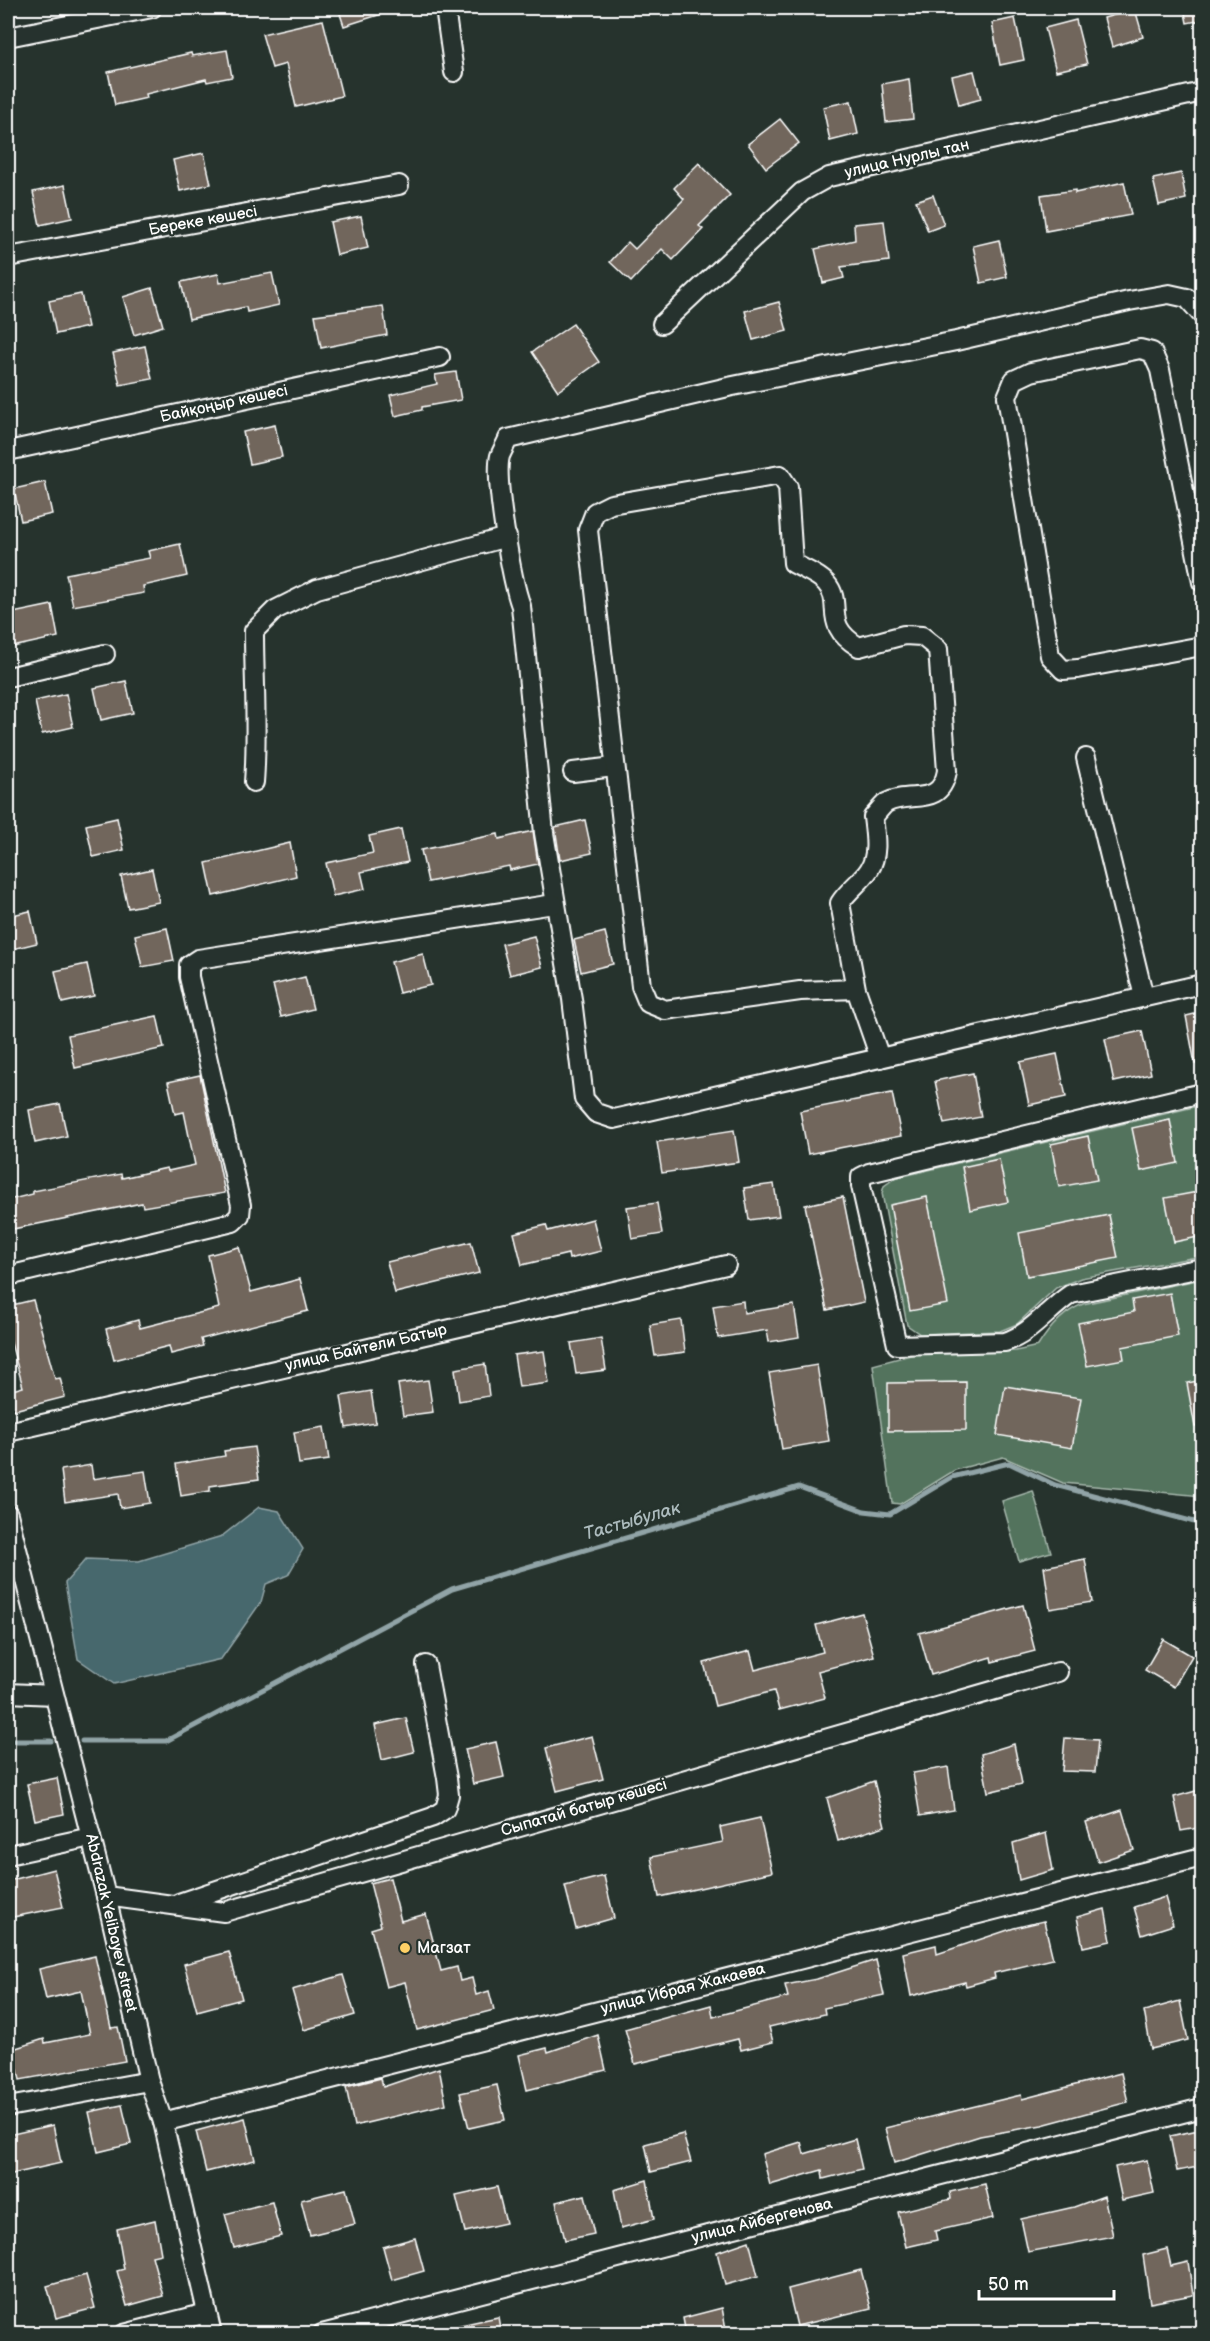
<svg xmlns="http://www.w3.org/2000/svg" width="1210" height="2341" viewBox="0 0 1210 2341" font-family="'Balsamiq Sans',sans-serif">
<rect width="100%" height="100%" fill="#26332d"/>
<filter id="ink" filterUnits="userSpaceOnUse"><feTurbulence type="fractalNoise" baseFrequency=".0167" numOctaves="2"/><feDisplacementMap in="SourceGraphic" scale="12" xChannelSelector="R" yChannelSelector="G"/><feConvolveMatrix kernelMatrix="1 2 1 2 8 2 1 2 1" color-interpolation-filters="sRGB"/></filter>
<g filter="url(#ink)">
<g fill="#52735d" stroke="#a8b9ae" stroke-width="1.5">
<polygon points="1202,1105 1202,1256 1081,1278 1056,1288 1017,1324 1000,1331 920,1334 907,1325 882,1193 884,1186 895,1178"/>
<path d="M1202,1279V1496L1063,1483L1003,1457L955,1470L900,1504L892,1503L873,1365L918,1353L1016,1351L1038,1346C1049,1328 1063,1312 1083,1304Z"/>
<polygon points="1033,1491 1051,1552 1019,1561 1002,1501"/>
</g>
<polygon fill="#47686d" stroke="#91a4a7" stroke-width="1.5" points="259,1507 279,1511 303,1549 288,1575 266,1584 261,1602 221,1659 114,1684 78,1659 65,1583 86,1559 139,1561 222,1536"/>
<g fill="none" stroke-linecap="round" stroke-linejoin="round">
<g stroke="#91a4a7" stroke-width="5">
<polyline points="8,1741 51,1741"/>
<polyline points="82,1741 166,1741 452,1589 799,1487 864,1511 890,1514 952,1477 1009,1463 1055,1485 1202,1524"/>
</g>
</g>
<g fill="#71665b" stroke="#fff" stroke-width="1.5">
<polygon points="338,8 391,8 391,11 344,26"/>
<polygon points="1184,8 1203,8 1203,20 1187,23"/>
<polygon points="1135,9 1143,37 1112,47 1104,18"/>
<polygon points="1015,18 1024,60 1000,65 992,23"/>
<polygon points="323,20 342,96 296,107 286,64 272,68 262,34"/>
<polygon points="1076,20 1087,64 1056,71 1045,28"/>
<polygon points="227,50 232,77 207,82 206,79 146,94 147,98 115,105 108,72 191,53 192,56"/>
<polygon points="974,71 981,99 959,105 952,76"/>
<polygon points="909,79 913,119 886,122 882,84"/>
<polygon points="851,101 858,134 830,141 823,107"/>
<polygon points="780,119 799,143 766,168 748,144"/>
<polygon points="204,153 211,184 180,191 173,160"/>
<polygon points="699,163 730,195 699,226 703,229 673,260 662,249 631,282 610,262 628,242 635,249 684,199 674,188"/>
<polygon points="1181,173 1186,199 1159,205 1153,179"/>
<polygon points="1124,182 1131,215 1046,231 1041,195 1075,190 1075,193"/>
<polygon points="65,185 72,218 40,225 33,192"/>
<polygon points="933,195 944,225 928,231 916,201"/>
<polygon points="361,216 368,248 337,255 330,222"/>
<polygon points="884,221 889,261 841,267 844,278 823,283 815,249 855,240 854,224"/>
<polygon points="999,240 1007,277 981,283 973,246"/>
<polygon points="272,273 279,305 247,312 246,307 189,319 181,282 218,274 220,283"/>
<polygon points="152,288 163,326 134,335 123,297"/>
<polygon points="81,294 88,327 56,334 49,301"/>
<polygon points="779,302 787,331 753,340 745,311"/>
<polygon points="383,306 387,335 321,348 315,315"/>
<polygon points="573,324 599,362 558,391 532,352"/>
<polygon points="145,346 152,379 120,385 113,353"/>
<polygon points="456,372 461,400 422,407 422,410 395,416 390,395 437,384 435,375"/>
<polygon points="275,425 282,457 250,464 243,432"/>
<polygon points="45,482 52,514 21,521 14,489"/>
<polygon points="180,544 187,576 143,586 144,593 73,606 66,574 150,558 148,551"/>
<polygon points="52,605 58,637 8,648 8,614"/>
<polygon points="126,681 133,713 101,720 94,688"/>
<polygon points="66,694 73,727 42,734 35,701"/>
<polygon points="117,818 124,850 93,857 86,825"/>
<polygon points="585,820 592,853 560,860 555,827"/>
<polygon points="401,829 408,862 361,872 365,889 333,896 326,863 373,853 369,836"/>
<polygon points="533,831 538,864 510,870 509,866 428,882 421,850 498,834 499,839"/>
<polygon points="290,843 296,876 213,896 206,863"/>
<polygon points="152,869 159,902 128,908 121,876"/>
<polygon points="30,911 37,943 8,950 8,916"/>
<polygon points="167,928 174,961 142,967 135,935"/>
<polygon points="605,932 613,964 581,972 574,940"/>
<polygon points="534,936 542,967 510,975 502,944"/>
<polygon points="423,954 431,985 399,993 391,962"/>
<polygon points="87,964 94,996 62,1003 55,971"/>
<polygon points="305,977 313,1009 281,1017 273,985"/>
<polygon points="1203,1012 1203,1064 1195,1064 1186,1016"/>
<polygon points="157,1016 164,1048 75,1068 68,1035"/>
<polygon points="1142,1031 1151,1074 1114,1082 1105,1039"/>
<polygon points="1057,1054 1066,1097 1029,1105 1020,1062"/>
<polygon points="973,1073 981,1117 944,1124 935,1081"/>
<polygon points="200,1075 225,1193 143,1207 142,1203 8,1230 8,1200 33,1194 33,1191 121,1174 122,1178 167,1168 168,1171 195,1165 184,1112 175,1114 168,1082"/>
<polygon points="892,1093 901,1136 808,1154 800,1111"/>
<polygon points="60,1104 67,1136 35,1143 29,1110"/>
<polygon points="1170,1120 1178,1163 1141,1171 1132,1128"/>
<polygon points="734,1130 739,1162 662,1173 657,1142"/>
<polygon points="1088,1136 1097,1180 1059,1187 1051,1144"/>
<polygon points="999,1159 1008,1202 970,1210 962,1167"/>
<polygon points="774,1184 779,1216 749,1220 744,1188"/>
<polygon points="1203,1191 1203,1236 1174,1242 1165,1198"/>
<polygon points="843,1197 864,1302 827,1310 805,1205"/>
<polygon points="927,1197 948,1304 910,1311 890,1205"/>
<polygon points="657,1203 662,1234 632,1239 627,1207"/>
<polygon points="1109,1215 1118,1258 1027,1276 1019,1233"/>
<polygon points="593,1219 601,1251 569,1259 568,1254 522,1265 514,1233 546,1225 548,1231"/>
<polygon points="471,1242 479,1273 395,1293 387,1262"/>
<polygon points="239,1247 251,1292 300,1279 308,1311 201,1339 203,1346 171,1354 169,1346 114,1360 106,1329 138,1320 140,1328 219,1308 208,1255"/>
<polygon points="1170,1293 1178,1336 1122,1347 1124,1359 1087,1366 1078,1323 1134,1312 1132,1300"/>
<polygon points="33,1300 55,1379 60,1378 65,1397 14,1410 9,1391 23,1387 8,1332 8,1306"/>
<polygon points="743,1301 744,1313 794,1305 799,1337 769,1342 767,1330 718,1338 713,1306"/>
<polygon points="681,1320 685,1352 655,1356 650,1325"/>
<polygon points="601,1338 606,1370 576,1374 571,1343"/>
<polygon points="544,1351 549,1383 519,1387 514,1355"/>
<polygon points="485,1364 489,1396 459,1401 455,1369"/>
<polygon points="817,1365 829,1441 782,1449 769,1373"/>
<polygon points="428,1380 433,1412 403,1416 398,1384"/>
<polygon points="1203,1380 1203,1426 1195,1427 1187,1383"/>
<polygon points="966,1382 966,1430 888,1431 888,1383"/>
<polygon points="1005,1386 1081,1398 1072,1448 997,1435"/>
<polygon points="371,1391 376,1423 346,1428 341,1396"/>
<polygon points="324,1427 329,1460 299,1464 294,1432"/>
<polygon points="254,1447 259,1479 210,1486 210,1491 181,1496 176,1464 225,1456 224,1451"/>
<polygon points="91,1465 93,1479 145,1471 150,1503 120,1508 118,1494 65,1502 61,1470"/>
<polygon points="1085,1559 1092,1602 1050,1609 1044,1567"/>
<polygon points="1023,1605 1035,1651 992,1662 991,1657 931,1675 919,1633"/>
<polygon points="862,1613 874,1656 818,1671 825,1698 779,1710 774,1691 715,1706 704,1663 750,1651 755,1670 823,1652 816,1625"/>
<polygon points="1163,1639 1192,1656 1174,1687 1145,1670"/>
<polygon points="406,1718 414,1752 382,1760 375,1725"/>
<polygon points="592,1736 603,1779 557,1791 546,1748"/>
<polygon points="1065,1738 1098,1740 1095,1772 1062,1771"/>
<polygon points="496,1742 504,1777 473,1784 465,1749"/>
<polygon points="1014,1744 1022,1784 988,1792 981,1754"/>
<polygon points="948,1767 954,1810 920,1816 913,1773"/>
<polygon points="57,1778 64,1814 35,1820 27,1784"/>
<polygon points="874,1781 885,1826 838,1841 827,1798"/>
<polygon points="1203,1789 1203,1827 1181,1831 1174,1797"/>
<polygon points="1122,1810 1134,1850 1098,1862 1086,1822"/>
<polygon points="760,1818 772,1872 659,1897 651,1857 723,1842 720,1827"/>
<polygon points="1046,1833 1053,1870 1019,1880 1013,1843"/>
<polygon points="54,1869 63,1907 8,1918 8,1881"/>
<polygon points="604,1876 614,1918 576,1929 565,1886"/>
<polygon points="390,1878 401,1921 426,1914 441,1971 457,1967 460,1981 472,1978 476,1995 489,1991 494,2010 417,2030 405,1982 386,1987 371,1929 381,1926 370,1883"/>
<polygon points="1165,1897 1173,1925 1142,1935 1134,1907"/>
<polygon points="1105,1909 1111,1941 1083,1947 1077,1917"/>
<polygon points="1044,1921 1053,1959 994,1973 995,1978 966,1986 965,1982 911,1996 903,1953 936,1945 937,1954 1014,1928"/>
<polygon points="229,1952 242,1999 197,2011 184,1964"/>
<polygon points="95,1956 111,2028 118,2027 125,2061 20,2080 13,2049 44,2039 45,2043 90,2034 81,1991 46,1999 39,1969"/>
<polygon points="876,1960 884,1995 824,2008 825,2014 769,2027 773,2042 741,2050 738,2039 635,2064 625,2029 711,2005 713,2017 788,1997 785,1985 817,1979"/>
<polygon points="343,1975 355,2015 304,2030 292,1990"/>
<polygon points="1180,2001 1188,2040 1151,2049 1144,2011"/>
<polygon points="598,2035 606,2070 527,2090 519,2055 547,2048 548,2052"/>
<polygon points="439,2068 446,2104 354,2126 346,2087 381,2078 383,2087"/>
<polygon points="1121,2073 1128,2102 1042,2125 980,2136 894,2163 885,2128 1021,2095 1022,2099"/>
<polygon points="497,2085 505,2120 469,2128 460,2093"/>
<polygon points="122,2105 131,2144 98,2152 89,2112"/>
<polygon points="245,2118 255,2160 206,2172 196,2131"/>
<polygon points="53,2125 61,2163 8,2175 8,2135"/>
<polygon points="1203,2129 1203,2166 1177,2171 1170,2136"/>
<polygon points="683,2134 691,2162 651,2172 645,2144"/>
<polygon points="855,2139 862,2169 823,2179 822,2170 770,2185 762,2154 801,2142 804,2154"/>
<polygon points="1147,2160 1154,2193 1122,2200 1115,2167"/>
<polygon points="647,2180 654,2219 621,2228 614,2190"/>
<polygon points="985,2184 993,2218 935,2231 937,2240 906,2247 898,2212 951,2199 950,2192"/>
<polygon points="497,2187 506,2223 465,2232 456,2196"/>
<polygon points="346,2189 355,2224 310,2235 301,2200"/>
<polygon points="585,2195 594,2234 565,2240 556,2202"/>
<polygon points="1104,2196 1113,2236 1028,2252 1021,2219 1074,2207"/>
<polygon points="272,2202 281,2236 234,2248 225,2214"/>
<polygon points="155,2220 161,2254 152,2256 163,2296 127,2306 117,2271 124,2269 117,2229"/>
<polygon points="415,2238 424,2271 392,2280 383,2247"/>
<polygon points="749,2241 758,2276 725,2285 717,2252"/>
<polygon points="1167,2249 1171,2266 1188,2262 1193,2295 1150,2303 1143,2255"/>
<polygon points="861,2270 871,2308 797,2326 788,2289"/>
<polygon points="86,2275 95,2308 56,2318 47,2286"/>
<polygon points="722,2308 727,2334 686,2334 683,2318"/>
<polygon points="498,2317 501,2334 452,2334 451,2327"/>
</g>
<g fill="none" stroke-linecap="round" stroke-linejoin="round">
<g stroke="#fff" stroke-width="22">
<g id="minor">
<polyline points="445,8 454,72"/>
<polyline points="8,37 152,8"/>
<polyline points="8,257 399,185"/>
<path d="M1202,315L1187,298L1169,294L1129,301L956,341L728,387L508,439C506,444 502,451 500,456C494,480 512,582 521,606L544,833L572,999L584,1099L596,1113L614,1119L1202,984"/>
<polyline points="662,324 802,192 829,177 1202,92"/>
<polyline points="8,451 440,357"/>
<polyline points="1202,582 1160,370 1152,352 1140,349 1031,372 1014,380 1007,397 1050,656 1063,670 1078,669 1202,646"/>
<polyline points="8,677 105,654"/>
<polyline points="1086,758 1144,997"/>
<polyline points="573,772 614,767"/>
<path d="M254,782C258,732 254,682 254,631L275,610L317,589L507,537"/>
<path d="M856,989L800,991L665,1010L648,1003L641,986L588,530L595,512L611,504L780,475L788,487L793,563C803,569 818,574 826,583C845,604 820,624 859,647L904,635L922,636L938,649L947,771C940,809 910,790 886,803C882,806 877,813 873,817C875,834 879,855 869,870C861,882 848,890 840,903L856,989L880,1058"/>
<path d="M1202,1093L869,1173L861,1177V1186L897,1345L1005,1342C1031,1334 1048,1309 1071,1294L1202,1268"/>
<polyline points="8,1276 233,1222 240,1215 241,1205 189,977 189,965 198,959 554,904"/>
<polyline points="8,1432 726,1265"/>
<polyline points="8,1514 106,1896 149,2081 163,2122 212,2334"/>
<polyline points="8,1693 54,1695"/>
<polyline points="8,1855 91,1837"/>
<polyline points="106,1896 224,1912 1058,1672"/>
<polyline points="179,1903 433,1817 445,1809 449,1795 447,1778 426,1665"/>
<polyline points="8,2107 149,2081"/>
<polyline points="163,2122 1202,1857"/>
<polyline points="124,2334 207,2313"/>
<polyline points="322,2334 1202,2108"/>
</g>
</g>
<use href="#minor" stroke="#26332d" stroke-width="18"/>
</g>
</g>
<circle fill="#ffd166" stroke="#26332d" stroke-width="2" cx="405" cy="1948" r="6"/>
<g text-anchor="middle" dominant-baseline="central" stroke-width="4.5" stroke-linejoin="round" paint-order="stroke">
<g font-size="16" fill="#fff" stroke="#26332d">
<text transform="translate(907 159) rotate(-13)">улица Нурлы тан</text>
<text transform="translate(203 221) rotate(-10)">Береке көшесі</text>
<text transform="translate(224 404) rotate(-12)">Байқоңыр көшесі</text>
<text transform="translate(366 1348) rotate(-13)">улица Байтели Батыр</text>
<text transform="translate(584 1808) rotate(-16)">Сыпатай батыр көшесі</text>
<text transform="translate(111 1923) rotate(77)">Abdrazak Yelibayev street</text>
<text transform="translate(683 1989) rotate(-14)">улица Ибрая Жакаева</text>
<text transform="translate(762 2221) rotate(-14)">улица Айбергенова</text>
</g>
<g font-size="16" fill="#fff" stroke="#26332d" text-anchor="start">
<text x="417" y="1948">Магзат</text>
</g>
<g font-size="18" font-style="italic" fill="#acbbbd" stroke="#26332d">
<text transform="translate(632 1521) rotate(-16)">Тастыбулак</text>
</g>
</g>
<rect width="1210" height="2341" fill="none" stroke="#26332d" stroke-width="30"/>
<rect x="15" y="15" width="1180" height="2311" fill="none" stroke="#fff" stroke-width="2" filter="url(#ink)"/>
<path d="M979 2290v9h135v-9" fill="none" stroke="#ffffff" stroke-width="3"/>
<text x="988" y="2290" font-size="18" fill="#ffffff" stroke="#26332d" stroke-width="4.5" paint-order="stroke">50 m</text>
</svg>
